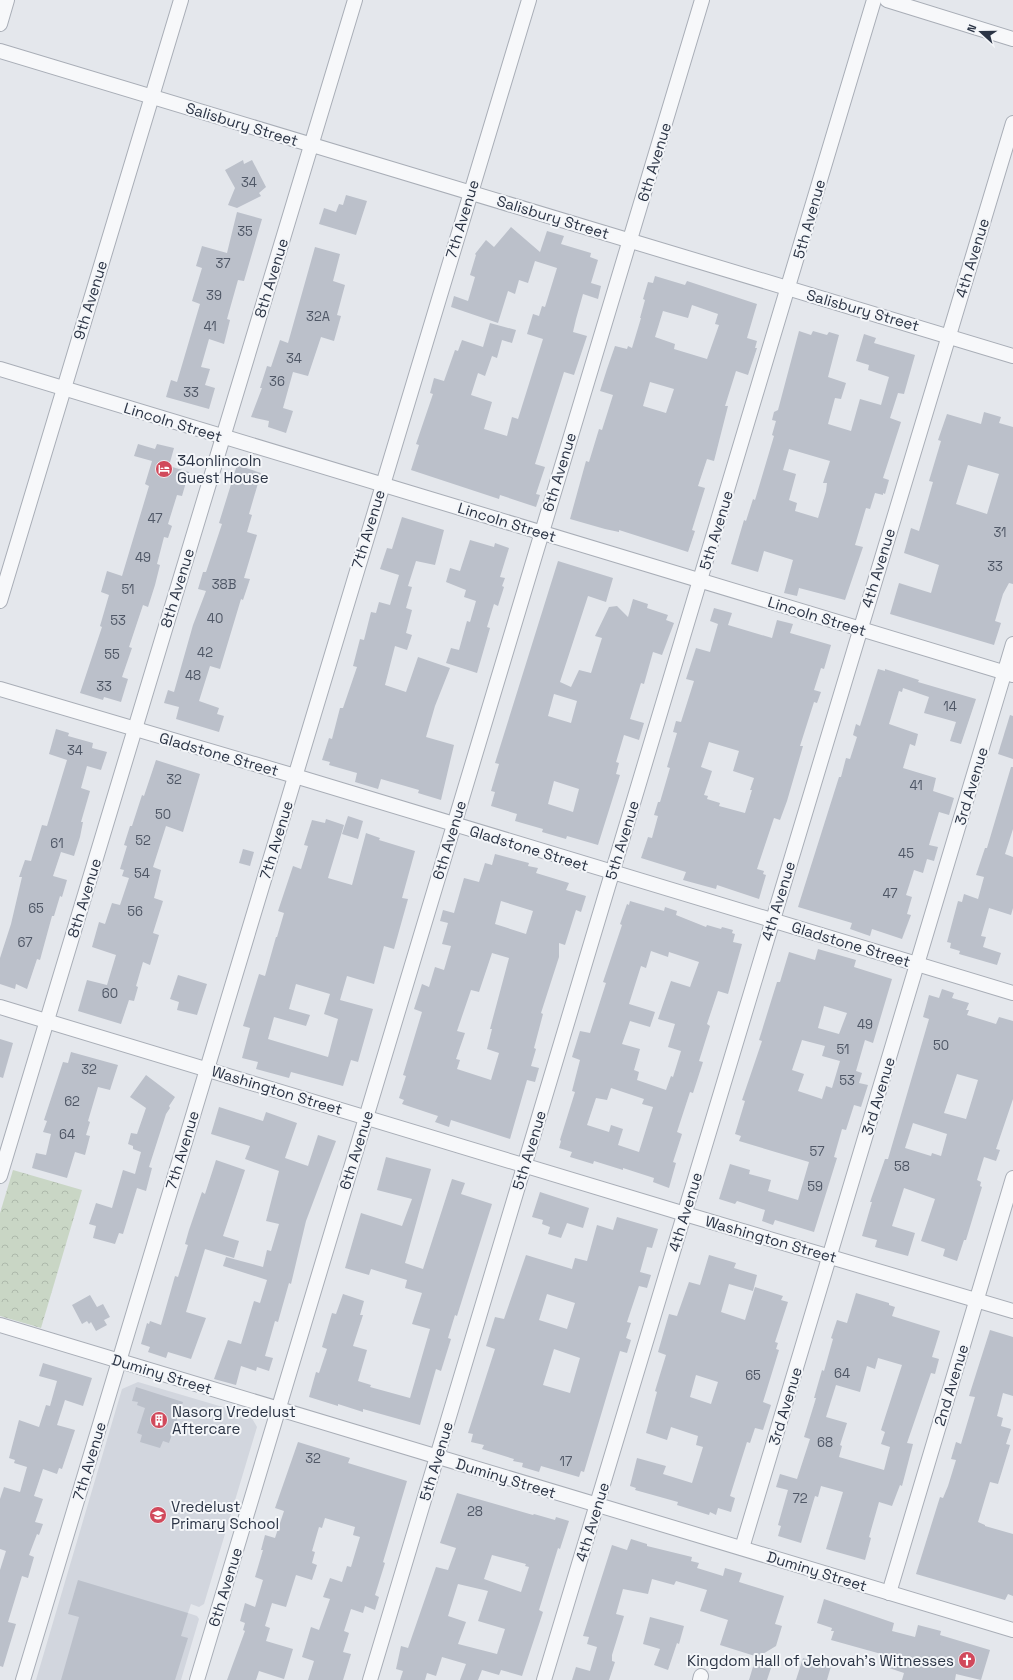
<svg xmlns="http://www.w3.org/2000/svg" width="1013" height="1680" viewBox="0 0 1013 1680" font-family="'Space Grotesk',sans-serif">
<defs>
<pattern id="park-crowns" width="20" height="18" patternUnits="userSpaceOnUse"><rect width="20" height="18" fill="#c9d6c5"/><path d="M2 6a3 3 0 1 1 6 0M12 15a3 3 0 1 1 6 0" fill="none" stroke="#adb8ab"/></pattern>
</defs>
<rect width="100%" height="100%" fill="#e4e7ec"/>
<polygon fill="#d2d6de" points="138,1382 250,1415 257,1427 204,1604 199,1607 191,1604 188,1613 197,1616 199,1619 181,1680 36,1680 122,1389"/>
<polygon fill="url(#park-crowns)" points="13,1170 82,1190 41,1328 0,1316 0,1213"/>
<g fill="#bbc0ca" fill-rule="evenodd">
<polygon points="243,160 244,164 252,160 266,187 259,193 261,196 237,208 228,205 235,188 225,170"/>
<polygon points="346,195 367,201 356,235 319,224 324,208 336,212 339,204 343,205"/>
<polygon points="237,212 262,219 244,281 238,280 227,319 230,320 224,344 209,339 201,367 210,369 205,385 215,388 209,409 166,397 171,380 177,382 200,304 192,301 202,268 196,266 202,246 227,253"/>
<polygon points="511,227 540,252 547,231 564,236 561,244 591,253 590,257 598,260 591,283 601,286 598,299 583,294 576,319 573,332 587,336 574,375 564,372 535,464 545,467 536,494 540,495 536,507 500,495 499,499 411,470 419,445 416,444 433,394 430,393 434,378 444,381 455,350 458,351 462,340 483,347 490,323 516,330 512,343 502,340 497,358 492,356 485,376 478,373 471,395 492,402 484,429 507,436 512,417 518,419 543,339 527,334 533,314 539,316 542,306 545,307 557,268 535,261 528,283 519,280 515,294 508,291 498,323 451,307 454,296 468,301 475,277 470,275 476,255 475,254 486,240 494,247"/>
<polygon points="315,247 340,254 333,281 345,285 337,315 341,316 334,341 321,337 308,376 293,372 283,408 293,411 286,433 268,427 269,421 251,417 262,388 260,388 267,366 271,367 280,340 288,343"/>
<path d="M655,276L685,285L687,281L757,304L747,338L757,341L755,348H757L748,375L736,371L725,406H728L714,461L707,459L698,486L705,488L692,530L695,531L688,552L619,530V532L605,529L570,519L586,461L589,462L599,429L602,430L613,395L600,391L607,369L615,346L627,349L628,346L632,348L641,318H640L645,300L643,299L648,282L653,283ZM692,305L718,314L715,324L719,325L707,359L674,349L675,344L655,337L663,311L688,318ZM650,382L674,389L666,413L643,406Z"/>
<path d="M799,331L811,335L813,331L827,335L829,332L839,335L828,377L846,383L841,399L835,398L828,424L851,431L860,399L881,405L889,377L868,370L869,365L856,361L864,334L876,338L874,343L915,355L904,394L898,393L890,418L901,422L883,478L889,480L885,494L883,493V495L875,493L870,509L866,508L855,545L863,547L845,600L799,588L797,596L784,593L793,560L764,551L758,572L731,564L744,520L746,521L753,499L755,500L774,436L772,435L776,421L772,420L774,412L778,410ZM789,449L830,461L823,483H827L826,491L818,518L795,511L797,503L789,500L796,474L783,470Z"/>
<path d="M984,412L1001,417L999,423L1013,427V584L1009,583L1003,594L995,621L1001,623L994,645L890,614L899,583L931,593L939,565L904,553L911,528L919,531L933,482L929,481L941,441L938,440L947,414L981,424ZM968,465L999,474L987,514L956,504Z"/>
<polygon points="138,444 155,449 157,444 174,448 169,466 189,472 182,496 177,495 168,524 172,526 168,538 164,537 157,564 160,565 155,585 148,607 143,605 129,647 132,648 122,677 128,679 121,702 104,697 103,700 80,693 102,627 100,626 109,595 101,592 107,571 122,576 149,486 145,484 152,461 134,456"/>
<polygon points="237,465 261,473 249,514 252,515 247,532 257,535 244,578 250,579 243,600 241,599 220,669 210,666 199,701 219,708 217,714 224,716 219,732 176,719 179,707 164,703 168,690 174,692 193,625 206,591 198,589 203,572 206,572 222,524 219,523"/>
<polygon points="402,517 444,530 435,565 416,561 408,586 412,587 406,608 412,610 406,633 412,635 407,650 395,646 385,685 406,692 418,657 450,668 435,706 426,737 454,745 441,800 418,793 419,790 381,779 378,789 355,782 357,773 329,765 330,762 322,760 329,738 332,739 340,708 343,708 357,667 353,666 360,639 364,640 371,612 376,613 379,602 390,605 399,575 380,569 387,548 392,549"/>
<polygon points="470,540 494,547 495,543 509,548 500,577 505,578 502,586 504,587 498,606 494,604 487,627 490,628 477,673 446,663 451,648 459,650 467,621 470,622 476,601 464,597 466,590 446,582 450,568 460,571"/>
<path d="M558,561L613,578L606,602L588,596L560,682L571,687L579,670L591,673L602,638L595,636L609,607L617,606L628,617L633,599L648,604L647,608L668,615L666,620L674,623L662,655L653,652L644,684L641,683L630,719L644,723L639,740L624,735L616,762L619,763L616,774L620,775L598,845L567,836L566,839L542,832L543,829L515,821L517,814L491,806L495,792L491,791L499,764L495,763ZM554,694L577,701L571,723L548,716ZM554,781L579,789L573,812L548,804Z"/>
<path d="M714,608L732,613L728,625L772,638L777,620L793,624L790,633L831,645L824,669L821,668L814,690L821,692L817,703L814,702L800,746H803L787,801L780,820L774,818L757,869L764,871L763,874L766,875L759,899L717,885L716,889L683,880L686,872L641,858L648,837L652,838L658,816L654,815L658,802H660L670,768L667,767L677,733L673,732L676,721L681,722L694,681L686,679L696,648L710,652L718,624L710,621ZM709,742L739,751L733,771L754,778L750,790H752L745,813L719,806L720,803L707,799L708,796L704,795L712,771L701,767Z"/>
<polygon points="878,669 885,671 885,669 919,680 918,682 976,699 961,744 950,741 956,722 924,713 929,697 903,688 902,692 899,691 889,724 918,734 915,746 910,744 903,768 936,778 933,791 954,798 949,815 939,812 929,845 938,847 934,861 927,859 923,873 914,870 906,895 912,897 907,914 911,915 902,939 872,929 870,936 850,929 852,923 798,907 839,777 841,777 846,758 850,759 857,737 853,735 856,724 860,726"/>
<polygon points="1010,715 1013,716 1013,759 998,754"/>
<polygon points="56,729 69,733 68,736 93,743 92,748 107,752 101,770 87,766 81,788 90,791 81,822 83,822 80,837 74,856 61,852 53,876 67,880 62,897 60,896 54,916 52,916 40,960 37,959 27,989 16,984 15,989 0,984 0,958 11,924 22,877 19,877 25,860 31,861 42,825 47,826 67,760 49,754"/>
<polygon points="156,760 200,774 183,832 166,826 153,867 161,870 154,898 163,901 153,933 159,935 150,965 143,962 136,986 138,987 134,1001 129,1000 121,1024 78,1011 87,980 107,985 116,955 92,947 99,922 105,924 112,903 120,905 129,878 122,876 124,870 120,869 127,846 124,845 130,826 132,826 142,795 144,796"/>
<polygon points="1011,767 1013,767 1013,829 1005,854 1013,857 1013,908 1011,915 989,908 981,936 986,937 983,947 1001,953 997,965 959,954 960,951 950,948 951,943 947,942 958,901 962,902 964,894 978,899 984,877 976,875 985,848 987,848"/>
<polygon points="348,816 363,821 358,839 342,834"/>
<path d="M326,819L344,825L328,878L352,885L366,833L380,838L379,840L415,851L402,898L408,899L394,949L384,946L374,984L347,976L340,1000L373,1009L358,1062L351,1060L343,1086L291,1072L289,1078L256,1069L258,1062L242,1058L250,1028L243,1026L259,974L265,976L276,937H277L284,913L278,911L293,866L301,869L308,846L304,845L312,820L325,823ZM296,984L330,994L324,1014L338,1019L328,1057L268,1039L274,1017L306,1026L310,1015L289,1009Z"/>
<polygon points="243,849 254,852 250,866 239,863"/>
<path d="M495,854L529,863L528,866L538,868L536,873L569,883L566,890L586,896L581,912L576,910L565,945L559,943V957L541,1013L543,1014L534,1048L536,1049L531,1066L539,1068L535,1082L527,1080L510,1139L451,1120L449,1127L435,1122L438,1116L402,1104L404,1100L399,1098L406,1076L403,1075L422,1012L414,1009L422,984L429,987L435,967L444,970L451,946L442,944L448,923L440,921L443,910L454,913L464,878L479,882L485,863L492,865ZM501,901L533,911L526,934L495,924ZM492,953L509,958L490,1029H492L487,1049L499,1053L491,1080L457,1069L460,1060L456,1059L465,1033L457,1031L471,990L479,992Z"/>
<path d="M630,901L664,911L665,907L677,911L676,915L706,927L707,925L721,929L722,927L733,930L732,933L735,934L733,942L742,944L728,994L718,991L707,1024L710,1026L699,1061L703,1062L693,1093L690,1092L677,1132L682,1134L673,1162L676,1163L669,1188L653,1182L654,1178L623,1168V1170L594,1161L593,1164L570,1157L572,1152L559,1148L561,1141L560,1140L575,1092L572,1091L580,1060L572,1057L580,1031L590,1033L606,983L603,982L622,925L620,924L627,904L629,905ZM651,951L668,957L669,952L699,962L690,987L671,981L658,1019L675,1024L668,1047L681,1051L673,1077L671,1076L666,1090L637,1080L639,1072L634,1070L640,1049L622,1044L630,1021L650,1027L655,1012L629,1004L641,966L646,968ZM611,1088L644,1099L642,1104L653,1107L639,1152L618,1145L623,1129L611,1125L609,1132L587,1125L596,1098L607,1100Z"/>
<path d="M818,949L856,960L854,967L892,979L873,1043L865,1040L856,1071L862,1073L859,1083L868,1085L861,1107L854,1105L846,1130L842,1129L834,1157L837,1158L814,1232L775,1220L773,1225L762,1221L765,1210L737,1201L735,1204L719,1199L730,1164L750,1170L749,1174L771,1180L768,1191L798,1200L809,1162L739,1141L741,1136L735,1134L745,1101L742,1100L762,1041L759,1040L777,982H780L789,952L815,960ZM824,1006L847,1013L839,1034L818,1028ZM802,1040L825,1046L822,1056L840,1061L832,1088L826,1086L822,1099L798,1091L804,1074L792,1070Z"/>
<polygon points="178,975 207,984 197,1015 177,1010 179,1002 170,999"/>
<path d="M942,989L954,993L952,998L969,1003L966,1010H969L967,1015L996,1024L999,1017L1013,1021V1099L996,1149L1000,1150L996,1161L984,1157L977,1180L981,1182L980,1186L982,1187L966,1240H964L957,1261L943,1256L945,1249L921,1241L935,1199L904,1188L892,1226L915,1233L908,1256L875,1247L877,1240L862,1236L872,1202H870L885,1159H888L929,1019L923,1017L929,995L939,998ZM957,1074L978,1080L966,1119L944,1113ZM913,1123L947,1134L941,1156L932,1153L931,1156L905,1148Z"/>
<polygon points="0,1039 13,1043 3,1078 0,1077"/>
<polygon points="71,1052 118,1065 110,1090 98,1087 88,1121 90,1122 86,1135 90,1136 85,1155 75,1152 67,1178 32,1168 36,1153 46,1155 51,1134 43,1132 47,1121 44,1120 63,1062 68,1063"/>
<polygon points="146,1075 175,1097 169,1106 170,1108 166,1114 149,1167 152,1168 146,1191 137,1188 123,1234 119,1233 115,1244 93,1238 96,1226 89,1224 96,1203 112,1208 123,1170 135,1174 141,1152 133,1149 133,1146 128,1144 131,1133 137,1134 146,1108 130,1097"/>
<polygon points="219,1107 263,1121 266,1112 297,1123 285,1158 308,1166 318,1135 336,1141 306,1221 291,1284 289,1283 278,1322 275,1321 265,1356 273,1358 269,1371 257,1367 256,1371 241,1366 236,1385 214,1379 228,1340 241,1344 254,1301 260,1303 267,1280 223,1266 226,1257 263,1267 267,1250 271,1251 279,1224 266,1221 279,1171 245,1159 250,1146 211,1134"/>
<polygon points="386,1157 431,1169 405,1263 423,1269 452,1179 465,1183 461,1194 492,1204 457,1316 455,1315 448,1338 451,1339 441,1371 436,1369 420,1425 363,1409 363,1412 338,1404 338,1406 309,1397 316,1372 319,1373 327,1349 322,1347 332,1313 336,1314 343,1294 364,1301 360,1315 363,1315 353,1346 367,1350 358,1381 371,1385 370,1387 410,1398 430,1329 412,1324 422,1293 405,1288 407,1280 371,1269 369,1275 345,1268 361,1213 402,1226 412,1199 377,1190"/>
<polygon points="216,1160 245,1170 223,1236 239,1241 234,1258 205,1249 186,1312 206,1318 191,1359 168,1352 166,1358 148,1352 150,1347 141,1344 147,1323 149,1324 150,1321 161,1325 175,1276 178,1277 188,1245 185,1244 189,1230 202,1192 205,1194"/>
<polygon points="540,1192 589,1208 583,1228 567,1223 561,1238 548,1234 550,1227 542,1224 543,1220 532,1217"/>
<path d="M617,1217L658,1229L652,1248L647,1247L640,1272L651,1275L647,1288L639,1286L627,1322L631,1323L626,1338L631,1340L627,1353L620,1351L584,1472L581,1471L579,1477L541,1466L539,1472L522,1467L523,1463L513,1461L514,1459L482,1449L484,1445L471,1442L473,1434L468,1433L495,1349L486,1346L495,1317L504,1319L526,1255L572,1269L575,1258L587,1261L597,1225L613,1230ZM547,1294L575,1303L567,1329L539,1320ZM554,1349L580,1358L570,1393L543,1385Z"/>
<path d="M709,1255L736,1263L734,1268L757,1275L753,1291L729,1284L721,1312L745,1320L755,1287L783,1296L781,1300L788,1302L775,1342L778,1343L776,1349L779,1350L763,1402L771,1405L763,1430L755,1428L750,1443L747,1442L730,1496L735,1498L731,1512L718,1508L716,1515L710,1512L709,1515L677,1505L678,1502L635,1490L636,1488L630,1486L637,1458L666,1466L663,1474L692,1483L703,1447L696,1445L698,1436L671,1427L667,1440L646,1433L657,1392L655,1391L666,1355L658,1352L669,1314L677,1316L689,1282L700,1285ZM696,1375L718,1382L711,1404L690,1397Z"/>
<path d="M856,1293L889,1303V1305L895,1307L892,1316L940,1331L932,1357L939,1359L935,1374L931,1373L907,1443L913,1444L902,1486L900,1485L892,1506L879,1502L869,1537L871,1538L865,1560L826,1549L843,1492L821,1486L818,1497L815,1496L801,1543L778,1536L781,1526L778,1525L788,1490L776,1487L780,1474L797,1479L810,1439L804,1437L816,1398H814L822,1370L824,1371L833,1339L831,1338L837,1320L847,1323ZM878,1358L902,1365L881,1430L885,1432L881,1444L890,1447L884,1470L839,1457L842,1446L840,1445L847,1423L826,1417L836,1385L860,1392L867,1366L875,1369Z"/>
<polygon points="90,1295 97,1307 103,1304 110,1317 104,1320 107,1325 96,1331 91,1322 89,1324 87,1321 82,1324 72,1305"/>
<polygon points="990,1330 1013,1337 1013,1396 1003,1393 997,1416 1003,1418 1001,1426 1011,1429 1006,1444 1010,1445 998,1484 990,1482 978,1522 985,1525 985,1526 1013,1534 1013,1596 1008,1594 1005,1600 916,1574 940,1497 943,1498 948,1486 956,1460 951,1459 956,1442 961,1444 975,1397 969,1396"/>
<polygon points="43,1363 92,1378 83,1406 65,1400 57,1425 75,1430 62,1469 59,1468 57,1474 43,1469 34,1496 43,1499 35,1522 43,1524 39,1535 37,1534 29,1555 34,1557 28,1578 22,1576 8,1622 16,1624 3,1667 0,1666 0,1570 6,1551 0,1549 0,1499 4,1487 20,1492 27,1467 14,1463 15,1460 9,1458 19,1420 39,1427 46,1405 50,1406 57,1381 39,1376"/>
<polygon points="136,1387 183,1402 169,1443 163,1441 160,1448 140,1442 142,1435 137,1433 145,1408 137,1405 138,1402 132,1401"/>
<polygon points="298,1442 350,1458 348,1463 407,1481 383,1562 385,1563 375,1595 379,1597 375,1610 365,1606 363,1613 351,1609 344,1631 349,1633 343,1652 351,1654 343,1680 308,1680 314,1661 302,1657 311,1627 319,1630 330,1599 323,1597 330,1578 342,1582 347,1566 351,1567 360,1537 353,1535 355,1527 325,1518 322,1528 319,1527 312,1551 315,1552 312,1563 317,1565 312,1580 296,1575 286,1607 272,1603 265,1626 270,1628 266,1641 293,1649 284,1679 259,1671 256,1680 227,1680 245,1631 243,1630 245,1623 240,1621 245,1603 255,1607 263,1580 255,1577 263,1550 261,1550 265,1535 275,1538 284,1511 275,1508"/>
<path d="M457,1493L533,1515L534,1514L555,1520L556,1517L569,1521L560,1549L558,1548L539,1610L543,1612L522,1676L501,1670L499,1675L482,1670L478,1680H460L466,1664L442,1657L436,1676L427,1673L425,1680H400L403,1671L396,1669L401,1646L408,1648L436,1567L448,1570L456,1548L440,1543ZM492,1555L526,1564L525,1566L529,1567L521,1592L484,1579ZM458,1584L488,1591L478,1621L505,1629L497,1654L458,1644L466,1622L448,1616Z"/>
<polygon points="631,1539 647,1544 647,1546 692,1557 691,1561 699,1563 697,1568 723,1576 725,1568 742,1573 739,1582 784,1596 775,1624 782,1626 776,1646 758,1657 720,1645 728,1620 700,1611 707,1590 676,1581 674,1585 652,1579 648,1594 623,1589 616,1614 624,1616 612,1655 612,1661 615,1662 609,1680 572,1680 576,1667 590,1671 597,1647 587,1644 589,1637 583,1636 612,1545 627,1550"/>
<polygon points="78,1580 188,1613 181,1636 188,1638 175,1680 61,1680 79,1617 68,1614"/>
<polygon points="824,1599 894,1623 892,1631 915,1637 918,1625 941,1631 940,1635 990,1650 981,1680 956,1674 955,1680 902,1680 904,1673 889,1668 892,1657 831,1640 834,1631 831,1631 832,1628 817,1623"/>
<polygon points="650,1617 684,1626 679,1644 677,1643 668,1670 654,1665 660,1649 643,1644"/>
<polygon points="803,1658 831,1666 827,1680 796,1680"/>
<polygon points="755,1660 772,1665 767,1680 749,1680"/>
</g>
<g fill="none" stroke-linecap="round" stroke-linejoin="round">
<g stroke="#a9aeb7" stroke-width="16">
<g id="minor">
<polyline points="887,0 1013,39"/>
<polyline points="0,24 7,0"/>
<polyline points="0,51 1013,356"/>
<polyline points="0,369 1013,675"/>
<polyline points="0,601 181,0"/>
<polyline points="0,689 295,776 1013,993"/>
<polyline points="0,1007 685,1214 1013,1311"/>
<polyline points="0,1176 355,0"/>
<polyline points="0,1325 1013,1630"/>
<polyline points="742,1548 1013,644"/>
<polyline points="889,1593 1013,1178"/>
<polyline points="23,1680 529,0"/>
<polyline points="197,1680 702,0"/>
<polyline points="370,1680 874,0"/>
<polyline points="544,1680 1013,123"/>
<polyline points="700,1680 701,1676"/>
</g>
</g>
<use href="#minor" stroke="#f7f8fa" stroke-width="14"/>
</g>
<defs>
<g id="hotel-disc" transform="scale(0.9)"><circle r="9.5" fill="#d1495b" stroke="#f4f6f9"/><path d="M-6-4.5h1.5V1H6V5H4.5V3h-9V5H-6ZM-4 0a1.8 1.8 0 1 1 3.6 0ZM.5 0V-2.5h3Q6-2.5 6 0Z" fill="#fff"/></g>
<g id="building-disc" transform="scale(0.9)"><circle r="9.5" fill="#d1495b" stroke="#f4f6f9"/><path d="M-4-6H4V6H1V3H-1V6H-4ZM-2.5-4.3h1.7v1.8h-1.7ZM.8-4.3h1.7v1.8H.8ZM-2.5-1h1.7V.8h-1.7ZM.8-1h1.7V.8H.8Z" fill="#fff"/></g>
<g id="school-disc" transform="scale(0.9)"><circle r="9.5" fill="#d1495b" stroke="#f4f6f9"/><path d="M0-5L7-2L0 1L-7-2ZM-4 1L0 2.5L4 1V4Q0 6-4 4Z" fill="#fff"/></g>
<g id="church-disc" transform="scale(0.9)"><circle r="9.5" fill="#d1495b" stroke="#f4f6f9"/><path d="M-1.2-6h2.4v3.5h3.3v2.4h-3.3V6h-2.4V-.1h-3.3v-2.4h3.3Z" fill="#fff"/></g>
</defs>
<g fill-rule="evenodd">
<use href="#hotel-disc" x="164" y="469"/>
<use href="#building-disc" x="159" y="1420"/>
<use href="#school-disc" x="158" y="1515"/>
<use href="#church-disc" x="967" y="1660"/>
</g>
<g text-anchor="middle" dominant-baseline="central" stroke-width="4" stroke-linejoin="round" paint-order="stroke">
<g font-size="13" fill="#4f5766">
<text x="249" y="182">34</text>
<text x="245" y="231">35</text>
<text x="223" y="263">37</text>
<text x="214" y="295">39</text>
<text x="318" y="316">32A</text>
<text x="210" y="326">41</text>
<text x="294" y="358">34</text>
<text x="277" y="381">36</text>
<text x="191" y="392">33</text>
<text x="155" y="518">47</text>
<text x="1000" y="532">31</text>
<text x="143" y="557">49</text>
<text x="995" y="566">33</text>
<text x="224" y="584">38B</text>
<text x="128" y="589">51</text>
<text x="215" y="618">40</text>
<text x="118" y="620">53</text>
<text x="205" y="652">42</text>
<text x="112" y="654">55</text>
<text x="193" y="675">48</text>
<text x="104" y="686">33</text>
<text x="950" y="706">14</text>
<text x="75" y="750">34</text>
<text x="174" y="779">32</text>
<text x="916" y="785">41</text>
<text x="163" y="814">50</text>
<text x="143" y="840">52</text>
<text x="57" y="843">61</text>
<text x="906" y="853">45</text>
<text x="142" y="873">54</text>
<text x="890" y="893">47</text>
<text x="36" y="908">65</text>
<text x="135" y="911">56</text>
<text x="25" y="942">67</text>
<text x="110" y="993">60</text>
<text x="865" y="1024">49</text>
<text x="941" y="1045">50</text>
<text x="843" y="1049">51</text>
<text x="89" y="1069">32</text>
<text x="847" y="1080">53</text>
<text x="72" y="1101">62</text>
<text x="67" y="1134">64</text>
<text x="817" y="1151">57</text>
<text x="902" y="1166">58</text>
<text x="815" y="1186">59</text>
<text x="842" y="1373">64</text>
<text x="753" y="1375">65</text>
<text x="825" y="1442">68</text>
<text x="313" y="1458">32</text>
<text x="566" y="1461">17</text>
<text x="800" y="1498">72</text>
<text x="475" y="1511">28</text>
</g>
<g font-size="15" fill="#2b3445" stroke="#f4f6f9">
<text transform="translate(242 124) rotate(17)">Salisbury Street</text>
<text transform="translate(654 162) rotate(-73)">6th Avenue</text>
<text transform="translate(553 217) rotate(17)">Salisbury Street</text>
<text transform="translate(462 219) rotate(-73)">7th Avenue</text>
<text transform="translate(809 219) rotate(-74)">5th Avenue</text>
<text transform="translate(972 258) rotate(-73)">4th Avenue</text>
<text transform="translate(271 278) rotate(-73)">8th Avenue</text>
<text transform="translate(90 300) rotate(-73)">9th Avenue</text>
<text transform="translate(863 310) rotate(16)">Salisbury Street</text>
<text transform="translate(173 422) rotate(17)">Lincoln Street</text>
<text transform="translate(559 472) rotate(-73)">6th Avenue</text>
<text transform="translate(507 522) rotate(17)">Lincoln Street</text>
<text transform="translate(368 529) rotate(-73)">7th Avenue</text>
<text transform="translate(716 530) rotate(-73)">5th Avenue</text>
<text transform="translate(878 568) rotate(-73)">4th Avenue</text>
<text transform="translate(177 588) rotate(-73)">8th Avenue</text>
<text transform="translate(817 616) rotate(17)">Lincoln Street</text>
<text transform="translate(219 754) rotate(16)">Gladstone Street</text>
<text transform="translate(971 786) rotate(-73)">3rd Avenue</text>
<text transform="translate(276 840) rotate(-73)">7th Avenue</text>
<text transform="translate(449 840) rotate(-73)">6th Avenue</text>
<text transform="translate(622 840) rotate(-73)">5th Avenue</text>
<text transform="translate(529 848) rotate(17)">Gladstone Street</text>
<text transform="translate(84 898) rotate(-73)">8th Avenue</text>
<text transform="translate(778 901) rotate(-73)">4th Avenue</text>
<text transform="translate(851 944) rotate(17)">Gladstone Street</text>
<text transform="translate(277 1090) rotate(17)">Washington Street</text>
<text transform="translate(878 1096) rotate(-73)">3rd Avenue</text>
<text transform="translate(182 1150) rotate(-73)">7th Avenue</text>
<text transform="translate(356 1150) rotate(-73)">6th Avenue</text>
<text transform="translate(529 1150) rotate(-73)">5th Avenue</text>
<text transform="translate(685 1212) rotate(-73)">4th Avenue</text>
<text transform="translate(771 1239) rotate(16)">Washington Street</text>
<text transform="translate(162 1374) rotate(17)">Duminy Street</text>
<text transform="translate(951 1385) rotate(-73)">2nd Avenue</text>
<text transform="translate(785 1406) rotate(-73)">3rd Avenue</text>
<text transform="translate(89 1461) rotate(-73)">7th Avenue</text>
<text transform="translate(436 1461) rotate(-73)">5th Avenue</text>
<text transform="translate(506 1478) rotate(17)">Duminy Street</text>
<text transform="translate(592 1522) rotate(-73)">4th Avenue</text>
<text transform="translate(817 1571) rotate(17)">Duminy Street</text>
<text transform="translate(225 1587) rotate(-73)">6th Avenue</text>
</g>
<g font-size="15" fill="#2b3445" stroke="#f4f6f9" text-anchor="start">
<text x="177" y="460">34onlincoln<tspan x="177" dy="17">Guest House</tspan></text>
<text x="172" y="1411">Nasorg Vredelust<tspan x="172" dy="17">Aftercare</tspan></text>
<text x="171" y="1506">Vredelust<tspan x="171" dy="17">Primary School</tspan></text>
<text x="954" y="1660" text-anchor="end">Kingdom Hall of Jehovah's Witnesses</text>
</g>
</g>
<g transform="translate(981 32) rotate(291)" stroke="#f4f6f9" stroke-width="3" paint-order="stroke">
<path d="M0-3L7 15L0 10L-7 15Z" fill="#2b3445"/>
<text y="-6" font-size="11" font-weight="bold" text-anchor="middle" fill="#2b3445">N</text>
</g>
</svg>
